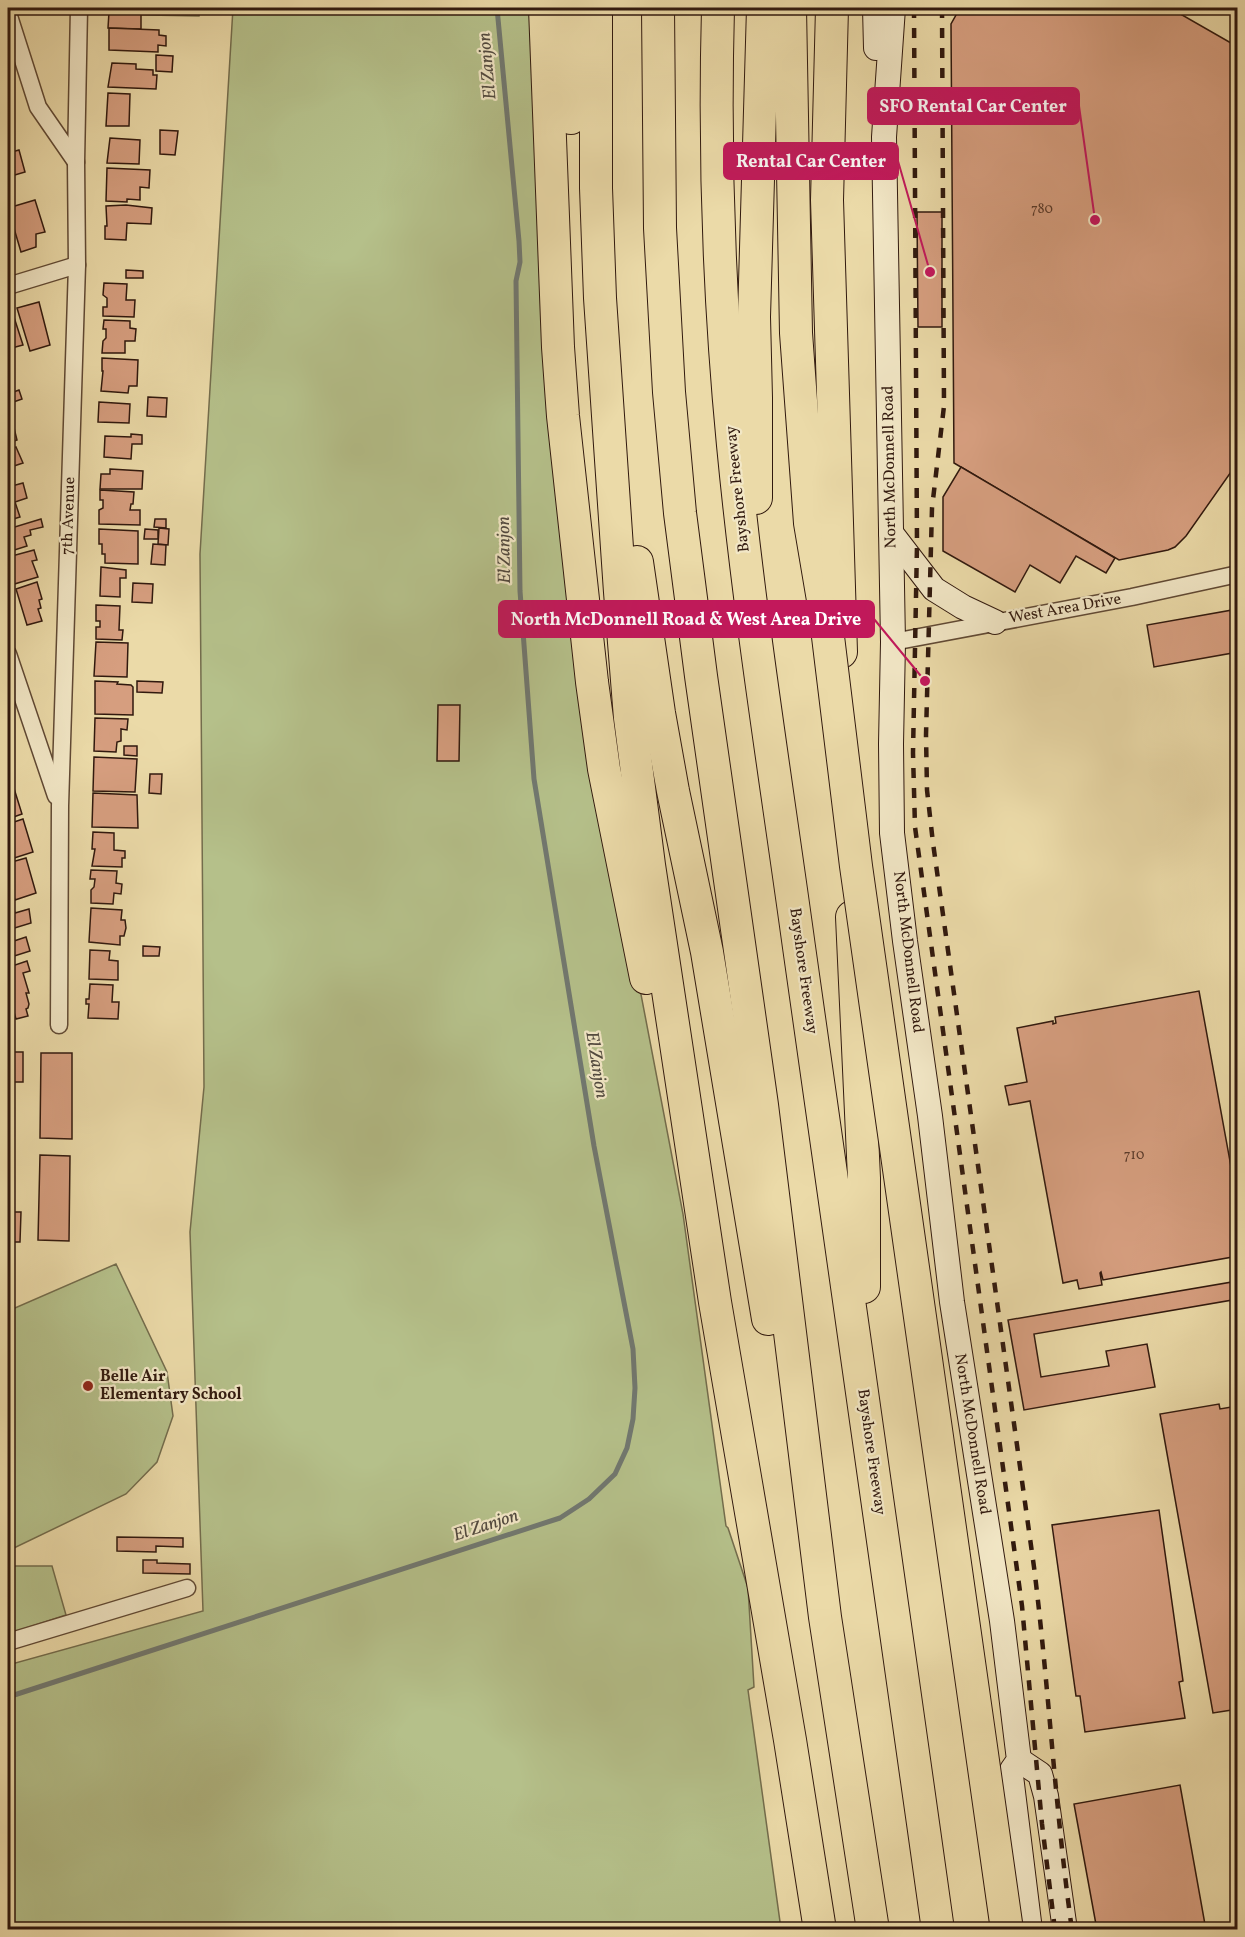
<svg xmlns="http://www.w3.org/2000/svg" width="1245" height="1937" viewBox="0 0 1245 1937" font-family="Vollkorn,serif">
<rect width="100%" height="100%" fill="#ebdaa8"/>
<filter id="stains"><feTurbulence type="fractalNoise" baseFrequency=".00333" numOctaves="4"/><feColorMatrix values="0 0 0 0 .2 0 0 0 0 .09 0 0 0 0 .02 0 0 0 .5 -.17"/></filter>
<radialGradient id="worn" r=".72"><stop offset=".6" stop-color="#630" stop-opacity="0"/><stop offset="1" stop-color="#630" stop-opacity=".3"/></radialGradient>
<g fill="#b5c08a" stroke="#736c4c" stroke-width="1.5">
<polygon points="96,8 200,8 199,16 95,14"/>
<polygon points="233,8 549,8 569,420 600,780 683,1214 726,1526 728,1528 748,1588 754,1687 748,1690 781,1929 8,1930 8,1665 203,1611 190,1232 204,1087 200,554"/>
<polygon points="116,1264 167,1372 173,1416 157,1462 126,1494 14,1548 8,1536 8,1311"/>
<polygon points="8,1566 52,1566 66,1615 8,1634"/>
</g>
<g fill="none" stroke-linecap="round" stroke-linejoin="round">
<polyline stroke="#717870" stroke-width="5" points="8,1697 560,1518 589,1499 615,1474 627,1448 633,1419 635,1388 633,1349 594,1146 534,779 520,591 516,281 520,262 519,241 497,8"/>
</g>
<g fill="#d69e7f" stroke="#31190e" stroke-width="1.5">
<polygon points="960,8 1170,8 1238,47 1238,462 1186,536 1175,547 1168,550 1119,560 954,463 951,24"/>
<polygon points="109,12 141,13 141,29 108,28"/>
<polygon points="109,28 159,30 159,35 166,36 166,46 158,45 158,52 109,50"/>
<polygon points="156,55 173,56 172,72 156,71"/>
<polygon points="112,63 136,64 136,69 153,70 153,75 157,75 156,89 108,87"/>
<polygon points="108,93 130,94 129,126 106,126"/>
<polygon points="160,130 178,131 175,155 160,154"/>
<polygon points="110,138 140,140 139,164 107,163"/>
<polygon points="19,150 25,172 8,177 8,153"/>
<polygon points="107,168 150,170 149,188 140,187 140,200 127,199 127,202 106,201"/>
<polygon points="35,200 45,232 36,234 36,247 21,252 8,208"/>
<polygon points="126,205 152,208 151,224 127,223 126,240 105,239 105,226 107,226 106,206"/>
<polygon points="917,212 942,212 942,327 918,327"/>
<polygon points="126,270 143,271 143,278 126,278"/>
<polygon points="104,283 127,284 126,300 135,300 134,317 103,316 103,307 107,307 107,298 103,295"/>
<polygon points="39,302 50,345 30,351 17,308"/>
<polygon points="12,311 23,345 8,349 8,313"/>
<polygon points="104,320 130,321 130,328 136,329 135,341 125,341 125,353 102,353 103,341 106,338 106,329 103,329"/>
<polygon points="102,358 138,360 137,386 129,386 128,393 101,391 103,371 102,371"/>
<polygon points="19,390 22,399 8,404 8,394"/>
<polygon points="148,397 167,398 166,417 147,416"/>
<polygon points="99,402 130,404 129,423 98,422"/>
<polygon points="14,428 17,440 8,443 8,430"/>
<polygon points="131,434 142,435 142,444 132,444 131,459 104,457 105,436 131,437"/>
<polygon points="16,447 23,463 8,468 8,450"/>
<polygon points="961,467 1115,558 1106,573 1076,556 1060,583 1030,565 1015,592 943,551 943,497"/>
<polygon points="110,469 143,471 142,489 100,489 101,474 110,474"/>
<polygon points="23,483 27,498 15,502 20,517 10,520 11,524 8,525 8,487"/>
<polygon points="100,490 134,492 133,504 131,504 130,510 140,510 140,525 99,524 99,510 103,508 103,500 100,500"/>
<polygon points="41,519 43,527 30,530 31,535 24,537 27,546 8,552 8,529"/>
<polygon points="155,519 166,519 166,528 154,527"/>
<polygon points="159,528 169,529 168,545 158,544"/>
<polygon points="99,529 138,531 138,564 105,563 105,554 102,554 102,544 99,544"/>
<polygon points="145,529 158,530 158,539 144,539"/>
<polygon points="153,544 166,545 165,565 151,564"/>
<polygon points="34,550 37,560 32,561 38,577 11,585 8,576 8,557"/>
<polygon points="101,567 126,570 126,578 120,578 120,597 100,596"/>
<polygon points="37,582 42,599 39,600 41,608 38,609 42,621 27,625 16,589"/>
<polygon points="133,583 153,584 152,603 132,602"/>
<polygon points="96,605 120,606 119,630 123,630 122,640 96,639 96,627 100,627 100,621 96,621"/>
<polygon points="1238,609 1238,652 1154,667 1147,625"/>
<polygon points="96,642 128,643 127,677 94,676"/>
<polygon points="95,681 118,682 117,684 131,685 133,687 133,715 95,714"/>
<polygon points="137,681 163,682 162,693 137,692"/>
<polygon points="438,705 460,705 459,761 437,761"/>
<polygon points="95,718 128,719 127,730 121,729 121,741 117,742 116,752 94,751"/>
<polygon points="124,746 137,746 137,756 124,755"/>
<polygon points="94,757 137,759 135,792 93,791"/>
<polygon points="150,774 162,774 161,794 149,793"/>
<polygon points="12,782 22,814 8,819 8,784"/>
<polygon points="93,793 137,795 138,828 92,827"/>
<polygon points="23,819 33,852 8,860 8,848 10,848 8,824"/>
<polygon points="93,832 114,833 114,850 125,851 125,858 122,858 122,867 92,866 95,849 92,849"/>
<polygon points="26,858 36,893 15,900 8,876 8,863"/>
<polygon points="91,870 117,871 116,883 122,884 121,894 114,893 113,904 91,903 91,890 94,887 95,879 90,879"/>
<polygon points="13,905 15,913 29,909 31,923 8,930 8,907"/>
<polygon points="91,908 122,910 121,920 125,920 126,928 124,936 120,936 120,945 89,942"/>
<polygon points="12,934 14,941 26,937 30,951 8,958 8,936"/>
<polygon points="143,946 160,947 159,956 143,956"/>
<polygon points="90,950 110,951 109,960 118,961 118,980 89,979"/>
<polygon points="27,961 30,971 23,973 29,993 26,993 29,1004 28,1008 26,1009 28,1016 16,1019 8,991 8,969 9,967"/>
<polygon points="90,984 113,985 112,1002 119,1002 118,1019 88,1018 89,1004 86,1004 86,999 89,999"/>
<polygon points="1199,991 1238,1205 1238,1256 1103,1280 1101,1272 1100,1273 1102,1285 1079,1289 1077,1280 1063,1283 1030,1101 1009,1105 1005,1086 1027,1082 1017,1028 1053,1021 1053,1024 1056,1023 1055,1017"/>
<rect x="8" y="1052" width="15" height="30"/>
<polygon points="41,1053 72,1053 72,1139 40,1138"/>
<polygon points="40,1155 70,1156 69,1241 38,1240"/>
<polygon points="8,1212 21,1212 20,1242 8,1242"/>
<polygon points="1238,1281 1238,1299 1034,1334 1041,1377 1109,1366 1106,1351 1147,1344 1155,1387 1024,1410 1008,1320"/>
<polygon points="1219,1404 1220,1409 1238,1406 1238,1709 1213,1713 1160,1414"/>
<polygon points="1159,1510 1183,1681 1179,1682 1185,1718 1085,1732 1080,1696 1076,1696 1052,1525"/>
<polygon points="117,1537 183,1538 183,1547 156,1546 156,1552 117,1551"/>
<polygon points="143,1560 157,1560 157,1563 190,1564 190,1574 143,1573"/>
<polygon points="1180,1785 1206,1930 1097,1930 1074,1804"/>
</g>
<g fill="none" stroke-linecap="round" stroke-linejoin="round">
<g stroke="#604934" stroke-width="19">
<g id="street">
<polyline points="8,13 38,107 76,162"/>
<polyline points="8,286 77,265"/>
<polyline points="893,642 1132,597 1238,574"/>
<polyline points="8,654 56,796"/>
<polyline points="59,1025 60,806 77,265 76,162 79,8"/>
<polyline points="8,1642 187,1588"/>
</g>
</g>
<g stroke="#31190e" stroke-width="26">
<g id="secondary">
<polyline points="875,8 876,48"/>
<polyline points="893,8 884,137 893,642 891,744 892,833 905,941 930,1116 952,1302 1002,1621 1019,1760 1012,1770 1011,1776 1030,1930"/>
<polyline points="891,533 934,589 963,607 995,622"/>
<polyline points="1019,1760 1040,1774 1046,1796 1065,1930"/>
</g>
</g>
<g stroke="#31190e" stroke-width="34">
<g id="highway">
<polyline points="545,8 558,347 563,416 592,682 604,769 646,978"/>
<polyline points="571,8 571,118"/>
<polyline points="596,8 596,188 600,298 620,592 630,718 649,865 715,1302 790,1740 820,1930"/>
<polyline points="658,8 660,228 669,392 680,513 701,676 762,1105 825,1617 873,1930"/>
<path d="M718,8C714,153 719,300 733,445C749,613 776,780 799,947C845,1274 892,1602 938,1930"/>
<polyline points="790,8 796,333 810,523 823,600"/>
<polyline points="832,8 827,200 841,652"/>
<polyline points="756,498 756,398 754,317 763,8"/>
<polyline points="637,562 659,713 673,791 707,952 768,1319"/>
<polyline points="852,917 864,1178 864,1287"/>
</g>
</g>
<use href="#street" stroke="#f2e7c6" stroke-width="16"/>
<use href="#secondary" stroke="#f2e7c6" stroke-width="24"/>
<use href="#highway" stroke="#ebdaa8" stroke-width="32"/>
<g stroke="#31190e" stroke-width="4.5" stroke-dasharray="10 10" stroke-linecap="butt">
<polyline points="914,8 917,545 913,753 915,827 1022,1606 1042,1824 1055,1930"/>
<path d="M942,8L944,406L932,508L926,735L927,790L933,843L1034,1567C1049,1688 1055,1809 1072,1930"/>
</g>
<g stroke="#31190e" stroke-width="34" stroke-linecap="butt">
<polyline id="highway-bridge" points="825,612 856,866 1007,1930"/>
</g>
<use href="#highway-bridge" stroke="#ebdaa8" stroke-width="32"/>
</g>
<circle fill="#8f2418" stroke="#f2e7c6" stroke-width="2" cx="88" cy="1386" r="6"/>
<g text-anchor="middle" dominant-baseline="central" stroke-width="4.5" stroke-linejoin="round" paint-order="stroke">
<g font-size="14" fill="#5a3a2a">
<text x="1042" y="209">780</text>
<text x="1134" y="1155">710</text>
</g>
<g font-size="16" fill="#31190e" stroke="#f2e7c6">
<text transform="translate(890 467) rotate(-91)">North McDonnell Road</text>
<text transform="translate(738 489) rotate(-96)">Bayshore Freeway</text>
<text transform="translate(69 516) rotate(-88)">7th Avenue</text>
<text transform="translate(1065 609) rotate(-10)">West Area Drive</text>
<text transform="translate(908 952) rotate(83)">North McDonnell Road</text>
<text transform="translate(803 971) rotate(82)">Bayshore Freeway</text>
<text transform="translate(972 1434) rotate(81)">North McDonnell Road</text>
<text transform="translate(871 1452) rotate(82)">Bayshore Freeway</text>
</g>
<g font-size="16" font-weight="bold" fill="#31190e" stroke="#f2e7c6" text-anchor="start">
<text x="100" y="1377">Belle Air<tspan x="100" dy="18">Elementary School</tspan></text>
</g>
<g font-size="18" font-style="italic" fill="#51493f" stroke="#f2e7c6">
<text transform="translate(488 66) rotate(-95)">El Zanjon</text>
<text transform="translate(505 550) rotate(-91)">El Zanjon</text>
<text transform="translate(596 1065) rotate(81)">El Zanjon</text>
<text transform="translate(486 1526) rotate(-18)">El Zanjon</text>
</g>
</g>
<path fill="none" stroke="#c2185b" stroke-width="2" d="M1095 220L1079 106M930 272L898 161M925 681L874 619"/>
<g fill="#c2185b" stroke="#f2e7c6" stroke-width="2">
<circle cx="1095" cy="220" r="6"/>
<circle cx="930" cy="272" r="6"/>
<circle cx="925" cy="681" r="6"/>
</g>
<g fill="#c2185b" stroke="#c2185b" stroke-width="2">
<rect x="868" y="88" width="211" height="36" rx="6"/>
<rect x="724" y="143" width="174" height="36" rx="6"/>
<rect x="499" y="601" width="375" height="36" rx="6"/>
</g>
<g font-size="18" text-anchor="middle" font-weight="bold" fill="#fff">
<text x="973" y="112">SFO Rental Car Center</text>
<text x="811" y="167">Rental Car Center</text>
<text x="686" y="625">North McDonnell Road &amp; West Area Drive</text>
</g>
<rect width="1245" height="1937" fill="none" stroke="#ebdaa8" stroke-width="30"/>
<rect x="9" y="9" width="1227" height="1919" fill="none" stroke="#31190e" stroke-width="3"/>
<rect x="15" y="15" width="1215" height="1907" fill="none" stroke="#31190e" stroke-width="1.5"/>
<rect width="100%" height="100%" filter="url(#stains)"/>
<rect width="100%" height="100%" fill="url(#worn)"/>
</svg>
